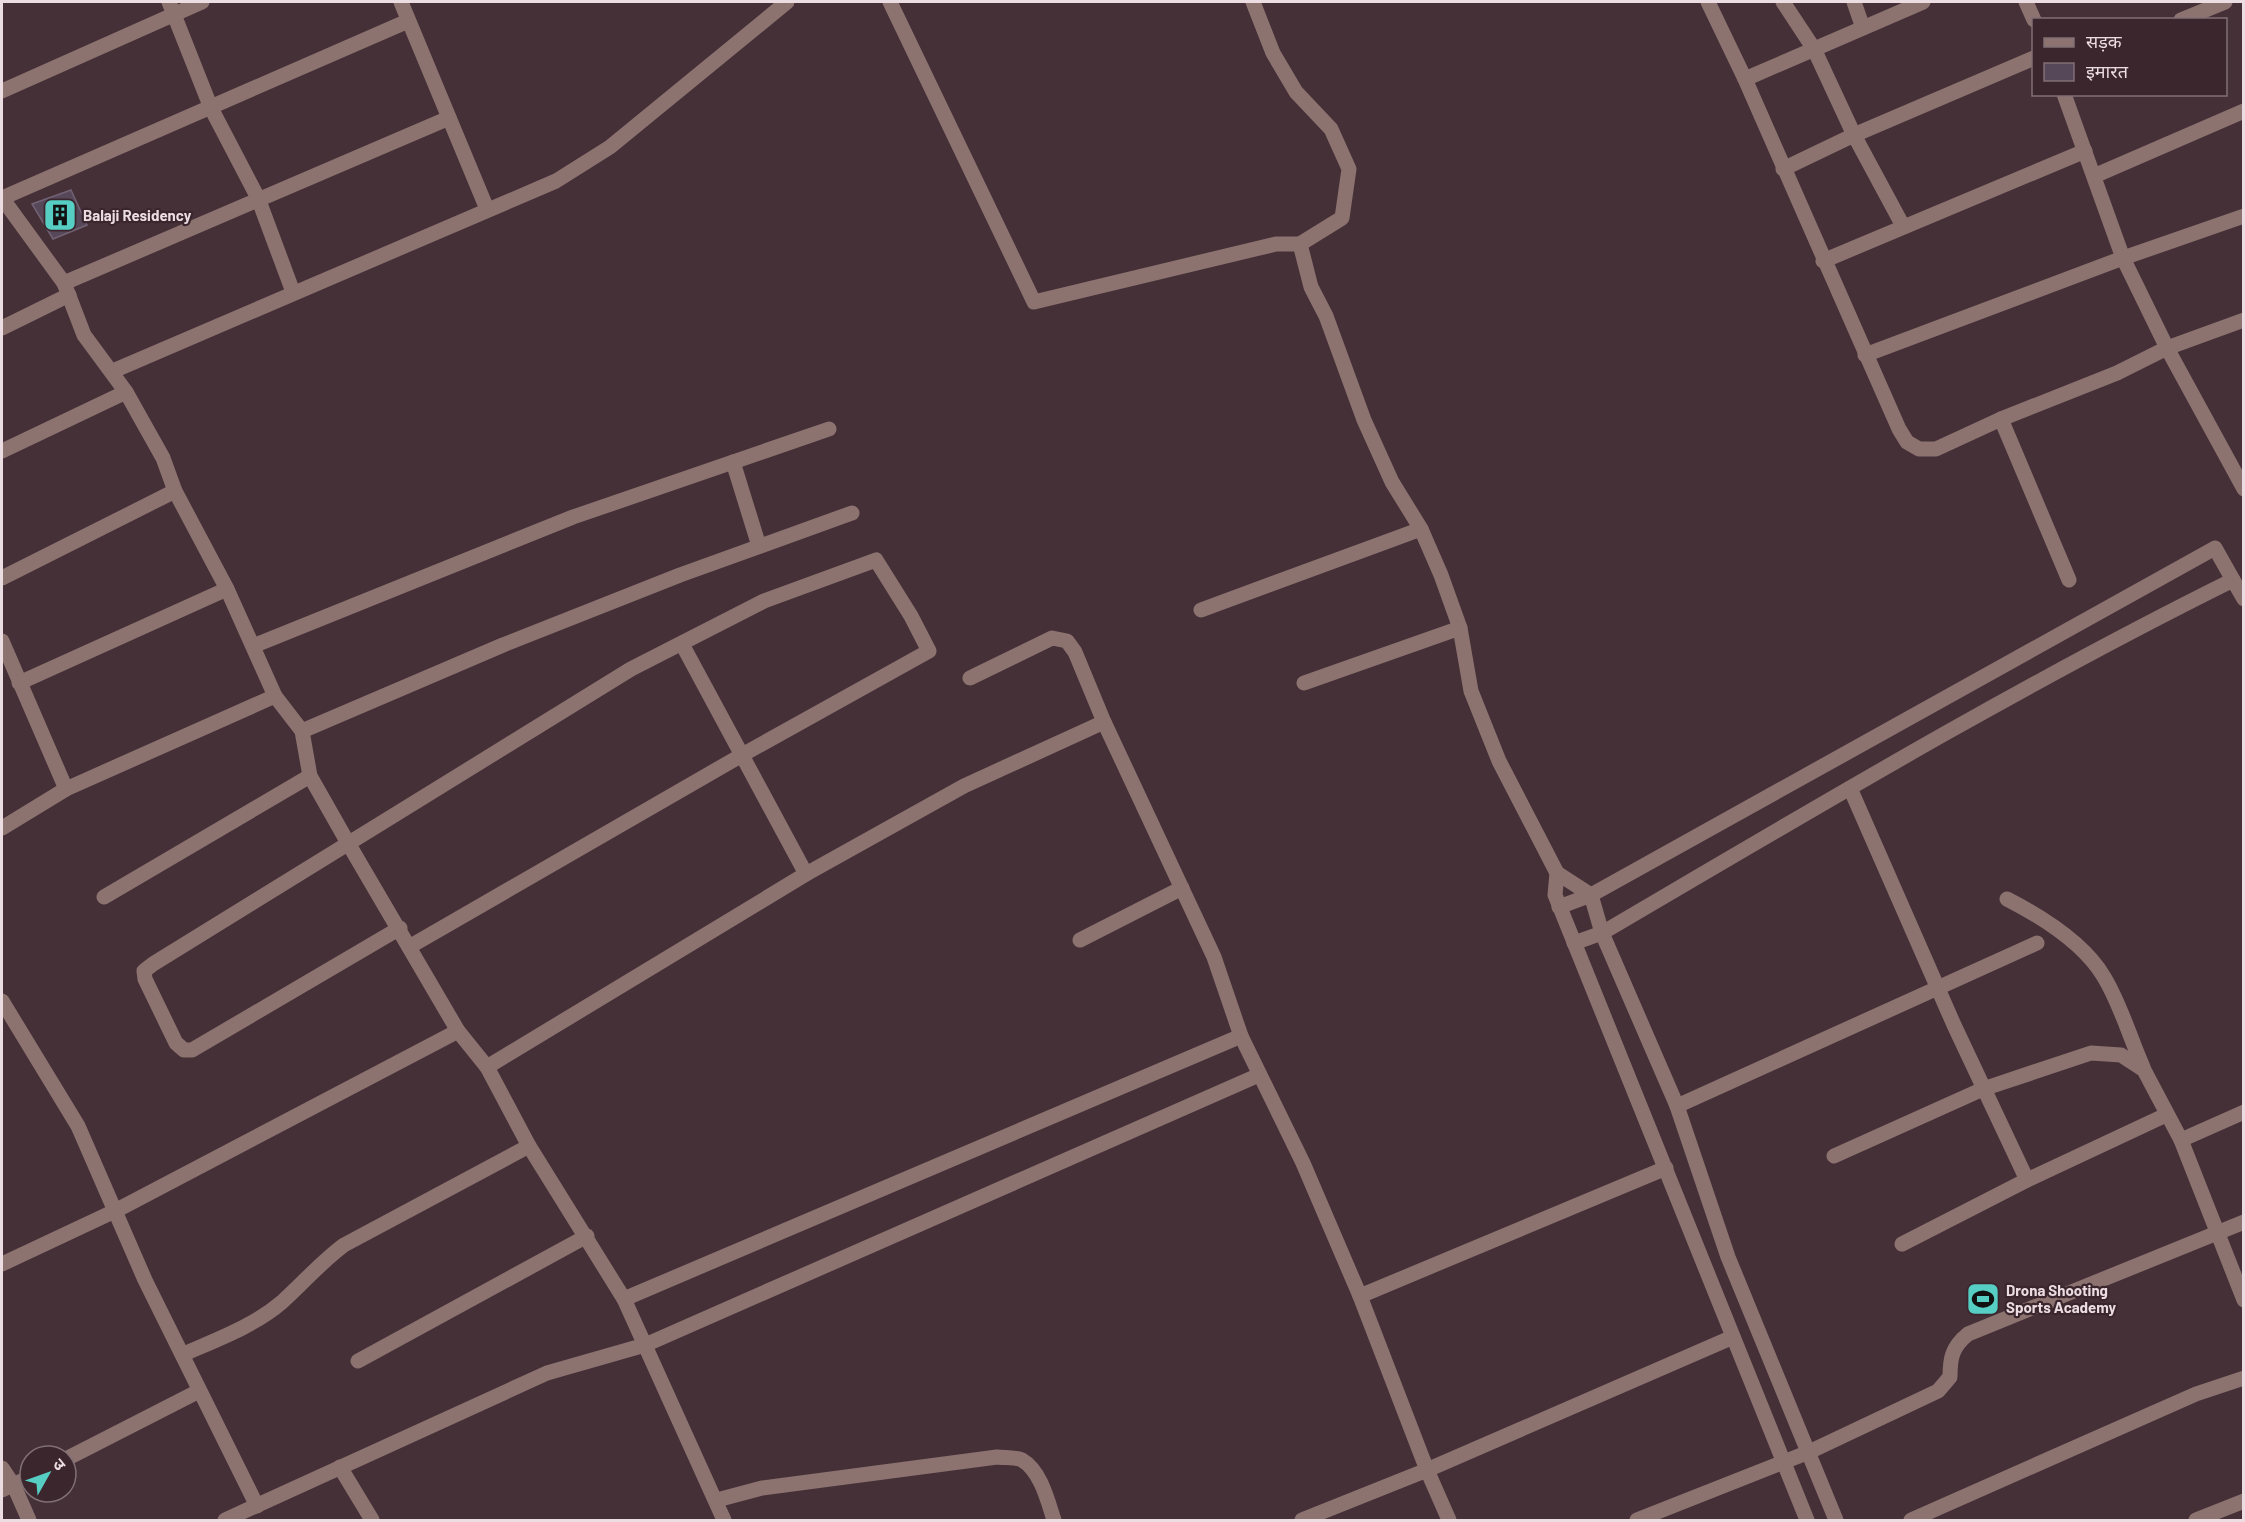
<svg xmlns="http://www.w3.org/2000/svg" width="2245" height="1522" viewBox="0 0 2245 1522" font-family="Barlow,'Noto Sans Devanagari',sans-serif">
<rect width="100%" height="100%" fill="#453038"/>
<polygon fill="#574859" stroke="#716274" stroke-width="1.5" points="71,190 87,225 53,239 32,204"/>
<g fill="none" stroke-linecap="round" stroke-linejoin="round">
<g stroke="#8c7370" stroke-width="15">
<polyline points="169,2 211,108 258,198 293,292"/>
<polyline points="401,2 487,209"/>
<polyline points="890,2 1034,302 1276,244 1300,244"/>
<polyline points="1253,2 1273,53 1296,92 1331,129 1349,169 1342,218 1300,244 1311,287 1326,316 1364,420 1392,482 1421,529 1441,575 1460,628 1471,691 1499,761 1557,873 1591,895 1602,933 1677,1106 1728,1257 1836,1520"/>
<polyline points="1708,2 1745,79 1899,429 1907,442 1919,449 1936,449 2001,419 2117,373 2167,348 2244,320"/>
<polyline points="1783,2 1814,49 1854,135 1903,226"/>
<polyline points="1854,2 1863,28"/>
<polyline points="2026,2 2034,20"/>
<polyline points="2181,20 2225,2"/>
<polyline points="1745,79 1923,2"/>
<polyline points="2,91 202,2"/>
<polyline points="2064,94 2123,258 2167,348 2244,489"/>
<polyline points="1783,169 1854,135 2034,58"/>
<polyline points="2094,176 2244,111"/>
<polyline points="2,198 64,283 84,335 126,392 163,458 175,491 227,589 275,696"/>
<polyline points="2,198 408,21"/>
<polyline points="1823,261 2085,151"/>
<polyline points="64,283 449,118"/>
<polyline points="2,328 69,295"/>
<polyline points="1865,355 2123,258 2244,216"/>
<polyline points="113,371 556,181 610,147 787,2"/>
<polyline points="2001,419 2069,580"/>
<polyline points="2,451 126,392"/>
<polyline points="733,462 759,546"/>
<polyline points="2,578 175,491"/>
<polyline points="1201,610 1421,529"/>
<polyline points="2,641 66,789"/>
<polyline points="682,644 806,874"/>
<polyline points="253,646 573,517 829,429"/>
<polyline points="970,678 1052,638 1067,641 1075,652 1104,722 1214,957 1241,1036 1303,1163 1360,1296 1427,1470 1449,1520"/>
<polyline points="19,683 227,589"/>
<polyline points="1304,683 1460,628"/>
<polyline points="302,731 503,645 680,575 852,513"/>
<polyline points="1850,788 1954,1025 2027,1180"/>
<polyline points="2,828 66,789 275,696 302,731 310,776 348,843 458,1031 487,1067 529,1146 624,1299 724,1520"/>
<polyline points="1557,873 1555,895 1807,1520"/>
<polyline points="104,897 310,776"/>
<path d="M2007,899C2042,917 2084,943 2104,977C2121,1005 2130,1038 2143,1067"/>
<polyline points="1559,907 1591,895 2215,548 2233,580"/>
<polyline points="400,928 192,1050 184,1050 176,1043 145,979 144,971 153,964 631,669 764,601 876,560 911,616 929,651 742,755 409,947"/>
<polyline points="1080,940 1182,888"/>
<path d="M1574,943L1602,933C1810,811 2017,687 2233,580L2244,599"/>
<polyline points="2,1001 78,1126 145,1280 257,1506"/>
<polyline points="487,1067 806,874 964,786 1104,722"/>
<polyline points="1677,1106 2037,943"/>
<polyline points="2181,1140 2244,1112"/>
<polyline points="1834,1156 1983,1089 2091,1053 2121,1055 2144,1070 2181,1140 2244,1300"/>
<polyline points="1902,1244 2027,1180 2166,1115"/>
<polyline points="2,1264 117,1210 458,1031"/>
<polyline points="1360,1296 1666,1168"/>
<polyline points="624,1299 1241,1036"/>
<path d="M184,1354C218,1339 254,1326 282,1302C303,1283 321,1262 344,1245L529,1146"/>
<polyline points="358,1361 587,1236"/>
<polyline points="66,1459 199,1391"/>
<polyline points="340,1467 372,1520"/>
<polyline points="2,1468 14,1486 29,1520"/>
<polyline points="2,1490 30,1477"/>
<path d="M717,1500L762,1488L997,1457C1004,1458 1016,1457 1022,1460C1041,1471 1048,1502 1054,1520"/>
<polyline points="225,1520 547,1373 645,1345 1259,1075"/>
<polyline points="1302,1520 1427,1470 1733,1337"/>
<path d="M1637,1520L1809,1452L1938,1391L1950,1377C1950,1358 1952,1347 1968,1334L2244,1222"/>
<polyline points="1911,1520 2196,1394 2244,1378"/>
<polyline points="2196,1520 2244,1501"/>
</g>
</g>
<defs>
<g id="building-square" transform="scale(1.725)"><rect x="-9" y="-9" width="18" height="18" rx="4" fill="#56cec3" stroke="#3b262e"/><path d="M-4-6H4V6H1V3H-1V6H-4ZM-2.5-4.3h1.7v1.8h-1.7ZM.8-4.3h1.7v1.8H.8ZM-2.5-1h1.7V.8h-1.7ZM.8-1h1.7V.8H.8Z" fill="#111"/></g>
<g id="stadium-square" transform="scale(1.725)"><rect x="-9" y="-9" width="18" height="18" rx="4" fill="#56cec3" stroke="#3b262e"/><path d="M0-5a6.5 5 0 1 0 0 10a6.5 5 0 1 0 0-10ZM-3.5-1.8h7v3.6h-7Z" fill="#111"/></g>
</defs>
<g fill-rule="evenodd">
<use href="#building-square" x="60" y="215"/>
<use href="#stadium-square" x="1983" y="1299"/>
</g>
<g text-anchor="middle" dominant-baseline="central" stroke-width="4.5" stroke-linejoin="round" paint-order="stroke">
<g font-size="15" font-weight="bold" fill="#ebdde2" stroke="#3b262e" text-anchor="start">
<text x="83" y="215">Balaji Residency</text>
<text x="2006" y="1290">Drona Shooting<tspan x="2006" dy="17">Sports Academy</tspan></text>
</g>
</g>
<rect width="2245" height="1522" fill="none" stroke="#ebdde2" stroke-width="6"/>
<rect x="2032" y="18" width="195" height="78" fill="#3b262e" stroke="#816f76" stroke-width="1.5"/>
<rect x="2044" y="38" width="30" height="9" fill="#8c7370" stroke="#816f76" stroke-width="1.5"/>
<text x="2086" y="48" font-size="18" fill="#ebdde2">सड़क</text>
<rect x="2044" y="63" width="30" height="18" fill="#574859" stroke="#816f76" stroke-width="1.5"/>
<text x="2086" y="78" font-size="18" fill="#ebdde2">इमारत</text>
<g transform="translate(48 1474) rotate(50)"><circle r="28" fill="#3b262e" stroke="#816f76" stroke-width="1.5"/>
<path d="M0-4.5L10 22L0 15L-10 22Z" fill="#56cec3"/>
<text y="-9" font-size="16" font-weight="bold" text-anchor="middle" fill="#ebdde2">उ</text>
</g>
</svg>
